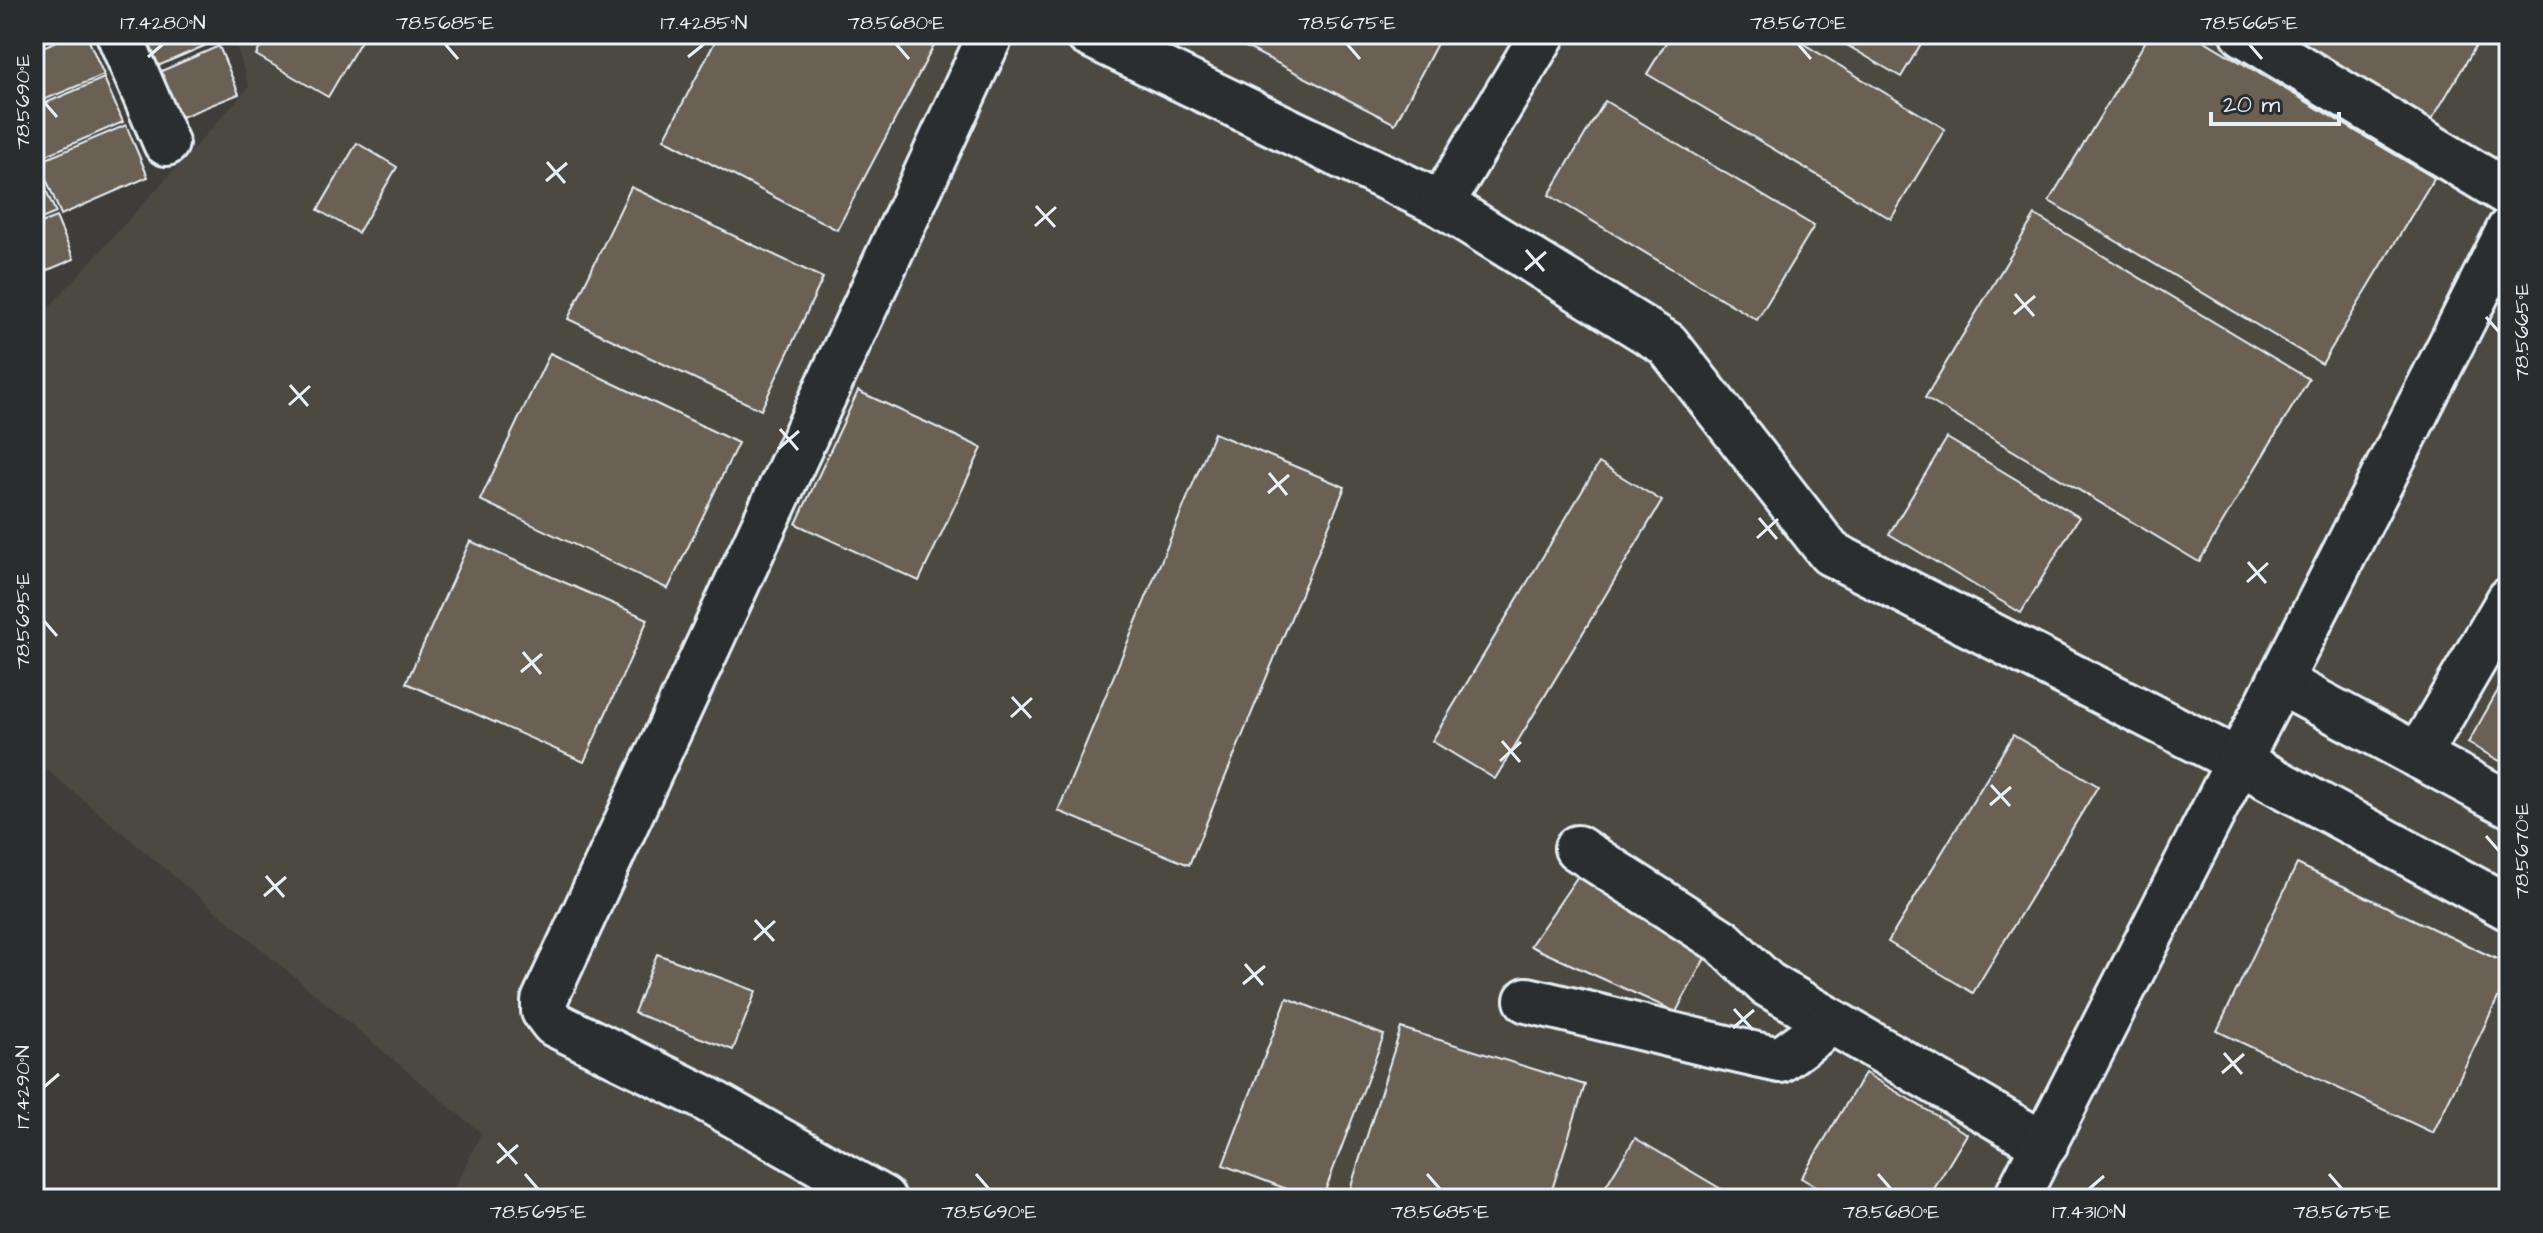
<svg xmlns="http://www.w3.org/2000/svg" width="2543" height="1233" viewBox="0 0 2543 1233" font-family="'Architects Daughter',sans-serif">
<rect width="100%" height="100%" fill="#3e3d39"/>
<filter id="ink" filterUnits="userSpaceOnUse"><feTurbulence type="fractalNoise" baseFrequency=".0125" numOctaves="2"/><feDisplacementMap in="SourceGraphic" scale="16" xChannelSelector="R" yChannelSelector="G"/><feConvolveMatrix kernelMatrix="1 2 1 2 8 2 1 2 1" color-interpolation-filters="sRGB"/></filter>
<g filter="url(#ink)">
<polygon fill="#4c4840" points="233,34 2509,34 2509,1199 449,1199 481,1133 34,759 34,324 249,87"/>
<g fill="#6b6152" stroke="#e8f1f8" stroke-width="2">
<polygon points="34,34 63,34 34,46"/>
<polygon points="72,34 86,34 104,75 34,104 34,51"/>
<polygon points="145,34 215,34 218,40 158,66"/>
<polygon points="268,34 365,34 328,97 256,55"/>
<polygon points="719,34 940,34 837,230 664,139"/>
<polygon points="1221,34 1442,34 1395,124"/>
<polygon points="1671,34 1787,34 1945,129 1891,219 1647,74"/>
<polygon points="1828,34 1927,34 1901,77"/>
<polygon points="2150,34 2193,34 2434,178 2322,364 2049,201"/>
<polygon points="2275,34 2483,34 2428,126"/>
<polygon points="219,46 239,94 179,118 159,72"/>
<polygon points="104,78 123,122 35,160 34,108"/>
<polygon points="1605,101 1814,226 1757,320 1549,195"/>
<polygon points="126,125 148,177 61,215 39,162"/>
<polygon points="357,143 397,167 358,233 318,210"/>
<polygon points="36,167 56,213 34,222 34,168"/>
<polygon points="631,187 823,278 761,410 568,319"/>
<polygon points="2035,215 2309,379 2199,562 1925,398"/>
<polygon points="56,217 74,259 34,276 34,226"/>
<polygon points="550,353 738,443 668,589 480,500"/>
<polygon points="858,391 982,448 919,581 796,524"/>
<polygon points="1214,433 1345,487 1189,865 1058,811"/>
<polygon points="1947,438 2079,517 2021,613 1889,534"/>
<polygon points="1599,463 1662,501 1495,779 1432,741"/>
<polygon points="470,541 648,619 584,762 406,683"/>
<polygon points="2509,671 2509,766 2468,743"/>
<polygon points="2013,735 2098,786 1973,993 1888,942"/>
<polygon points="2297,864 2509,965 2509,975 2433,1133 2217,1031"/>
<polygon points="1584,867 1713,943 1676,1012 1530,946"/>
<polygon points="657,954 756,991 733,1050 634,1013"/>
<polygon points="1287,998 1384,1035 1322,1199 1313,1199 1223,1165"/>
<polygon points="1401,1028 1585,1085 1549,1199 1347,1199"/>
<polygon points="1865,1073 1967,1134 1928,1199 1837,1199 1801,1178"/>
<polygon points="1635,1138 1738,1199 1598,1199"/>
</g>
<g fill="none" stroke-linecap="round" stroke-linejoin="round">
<g stroke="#e8f1f8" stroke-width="50">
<g id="minor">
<polyline points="119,34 166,143"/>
<polyline points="1088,34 1441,204 1667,344 1830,553 2240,762 2509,908"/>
<polyline points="2244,34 2509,194"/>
<polyline points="1441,204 1543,34"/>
<polyline points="2280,682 2509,804"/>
<polyline points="2418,756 2509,600"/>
<polyline points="1577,848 1723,942 1767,984 2045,1145"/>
<path d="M1527,1000C1611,1019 1695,1042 1780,1060L1832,1022"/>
<polyline points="883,1199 701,1096 554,1024 544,1011 544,1001 991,34"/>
<polyline points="2016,1199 2509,230"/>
</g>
</g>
<use href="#minor" stroke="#2a2d2e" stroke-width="44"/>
</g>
</g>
<path fill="none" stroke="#e8f1f8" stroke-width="3" d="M445,44L458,59M896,44L909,59M1347,44L1360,59M1798,44L1811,59M2249,44L2262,59M148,57L163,44M688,57L704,44M44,102L57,117M547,162L565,183M546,181L567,163M1036,206L1055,227M1035,226L1056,207M1526,250L1544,271M1525,270L1546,252M2015,294L2034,316M2014,314L2035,296M2486,317L2499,332M290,385L308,406M289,405L310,386M780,429L798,450M778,449L799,431M1269,473L1287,495M1268,493L1289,475M1759,518L1777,539M1757,538L1778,519M2248,562L2266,583M2247,582L2268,563M44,621L57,636M523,652L541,674M521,672L542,654M1012,697L1031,718M1011,717L1032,698M1502,741L1520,762M1500,761L1521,742M1991,785L2010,806M1990,805L2011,787M2486,836L2499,851M266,876L284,897M264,896L286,877M755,920L774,941M754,940L775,921M1245,964L1263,985M1243,984L1265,966M1734,1009L1753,1030M1733,1028L1754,1010M2224,1053L2242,1074M2222,1073L2244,1054M44,1087L59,1074M498,1143L517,1164M497,1163L518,1145M525,1174L538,1189M976,1174L989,1189M1427,1174L1440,1189M1878,1174L1891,1189M2329,1174L2342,1189M2089,1189L2104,1176"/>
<rect width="2543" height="1233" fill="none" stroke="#2a2d2e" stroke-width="88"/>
<path d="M2211 112v12h128v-12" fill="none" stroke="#e8f1f8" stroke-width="4"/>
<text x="2223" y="112" font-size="24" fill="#e8f1f8" stroke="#2a2d2e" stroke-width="6" paint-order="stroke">20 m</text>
<rect x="44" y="44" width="2455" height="1145" fill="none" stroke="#e8f1f8" stroke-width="3"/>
<g font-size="20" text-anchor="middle" fill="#e8f1f8">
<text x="163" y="29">17.4280°N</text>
<text x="445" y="29">78.5685°E</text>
<text x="704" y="29">17.4285°N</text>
<text x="896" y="29">78.5680°E</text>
<text x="1347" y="29">78.5675°E</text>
<text x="1798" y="29">78.5670°E</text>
<text x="2249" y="29">78.5665°E</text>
<text transform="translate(22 102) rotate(-90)" y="7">78.5690°E</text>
<text transform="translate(2521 332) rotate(-90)" y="7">78.5665°E</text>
<text transform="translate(22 621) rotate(-90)" y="7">78.5695°E</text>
<text transform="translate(2521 851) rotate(-90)" y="7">78.5670°E</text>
<text transform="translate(22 1087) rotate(-90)" y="7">17.4290°N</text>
<text x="538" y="1218">78.5695°E</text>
<text x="989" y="1218">78.5690°E</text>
<text x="1440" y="1218">78.5685°E</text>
<text x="1891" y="1218">78.5680°E</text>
<text x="2089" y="1218">17.4310°N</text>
<text x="2342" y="1218">78.5675°E</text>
</g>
</svg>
